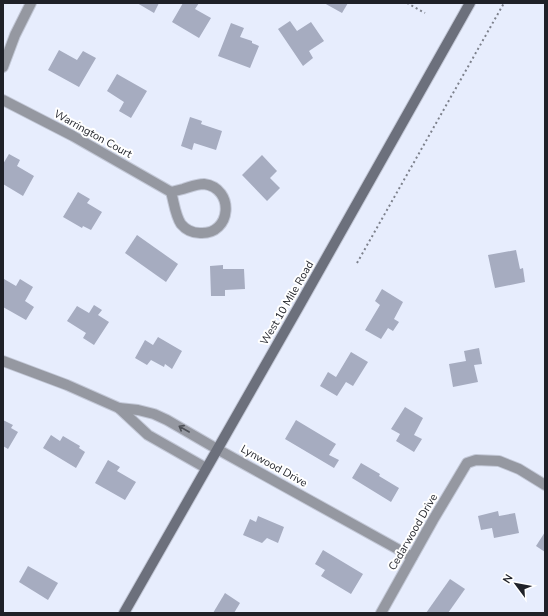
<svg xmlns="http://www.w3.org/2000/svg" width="548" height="616" viewBox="0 0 548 616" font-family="'Nunito Sans',sans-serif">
<rect width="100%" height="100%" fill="#e7edfd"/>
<g fill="#a6acc0">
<polygon points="137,3 159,3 154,13"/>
<polygon points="183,3 199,3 195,9 211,18 199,38 172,22"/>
<polygon points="324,3 348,3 342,13"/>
<polygon points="290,21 297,31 311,22 324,41 309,51 313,58 303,66 278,29"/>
<polygon points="231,23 244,28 240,37 252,41 252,43 259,46 250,68 218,56"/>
<polygon points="59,50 77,60 83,51 96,58 79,87 48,70"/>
<polygon points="117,74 147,91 131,118 119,111 124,102 107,91"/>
<polygon points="190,117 202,121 201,124 222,131 216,150 194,143 192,150 181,146"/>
<polygon points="9,154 20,160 17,166 34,176 23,196 3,184 3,164"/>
<polygon points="262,155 277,171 270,178 280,188 267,201 242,175"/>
<polygon points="78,192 90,199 87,203 102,212 91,230 83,226 82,228 63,217"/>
<polygon points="137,235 178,264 166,282 125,253"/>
<polygon points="516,250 520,269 523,268 525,282 495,288 488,255"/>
<polygon points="223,265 223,269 244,269 245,289 225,290 225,296 211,296 210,266"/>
<polygon points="4,279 16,286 20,279 33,287 25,301 34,307 26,320 3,307"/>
<polygon points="382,289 403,302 394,319 399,322 393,331 388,328 381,339 365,330 380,305 375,301"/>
<polygon points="94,305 102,310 98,315 109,322 94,345 83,338 86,333 67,321 77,306 89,313"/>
<polygon points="158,337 182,351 172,369 165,364 164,367 151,360 147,365 135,358 145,340 153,345"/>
<polygon points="479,348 482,364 474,365 478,382 453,387 449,364 466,361 464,351"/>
<polygon points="351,352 368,362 353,386 346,382 337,396 320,386 328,372 336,377"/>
<polygon points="405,407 423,418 414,435 422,439 414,452 396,441 400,434 391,429"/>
<polygon points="3,420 13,425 11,428 18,432 8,449 3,446"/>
<polygon points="296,420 336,444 329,455 339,460 334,468 285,439"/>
<polygon points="51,435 60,441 63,436 80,446 79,448 85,452 76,468 43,448"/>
<polygon points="108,460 120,467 117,471 136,482 125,500 95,483"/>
<polygon points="361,463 380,474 379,476 399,488 391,502 352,478"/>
<polygon points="498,511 499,516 515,513 519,533 494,538 492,528 481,530 478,516"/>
<polygon points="258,516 284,527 278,543 267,538 262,543 243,535 250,519 256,522"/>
<polygon points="545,532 545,552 536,546"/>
<polygon points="323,550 363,574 351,594 321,576 325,570 315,564"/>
<polygon points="28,566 58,583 48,600 19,582"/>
<polygon points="450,579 465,589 448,613 426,613"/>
<polygon points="225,593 240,603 234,613 213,613"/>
</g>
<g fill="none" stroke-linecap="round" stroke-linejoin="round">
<g stroke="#c3c8d7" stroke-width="12">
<g id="minor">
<polyline points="3,67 15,35 31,3"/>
<path d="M3,100L73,136L171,192C175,191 179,190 183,189C190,187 196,184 204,184C235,188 232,235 200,233C193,233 186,230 181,224C175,215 174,202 171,192"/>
<polyline points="3,361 67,385 119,408 138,410 154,414 167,420 217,449 412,557"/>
<polyline points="119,408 148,435 206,468"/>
<polyline points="381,613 433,520 467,463 476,460 499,461 519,469 545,485"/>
</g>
</g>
<g stroke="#c3c8d7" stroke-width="12">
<polyline id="secondary" points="124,613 298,308 470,3"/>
</g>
<g stroke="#7d818c" stroke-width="2" stroke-dasharray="2 3" stroke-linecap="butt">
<polyline points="407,3 425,13"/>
<polyline points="357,263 504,3"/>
</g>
<use href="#minor" stroke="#9598a1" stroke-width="10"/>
<use href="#secondary" stroke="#6c707c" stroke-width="10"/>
</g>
<defs><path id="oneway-shaft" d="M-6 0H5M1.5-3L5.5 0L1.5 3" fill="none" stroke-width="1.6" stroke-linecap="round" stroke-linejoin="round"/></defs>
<use stroke="#4e5158" href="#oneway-shaft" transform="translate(184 429) rotate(-150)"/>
<g text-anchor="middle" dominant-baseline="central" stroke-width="4" stroke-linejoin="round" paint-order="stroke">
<g font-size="11" fill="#1f2128" stroke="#fff">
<text transform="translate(93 134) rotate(29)">Warrington Court</text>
<text transform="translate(287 303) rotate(-60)">West 10 Mile Road</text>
<text transform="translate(274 466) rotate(29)">Lynwood Drive</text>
<text transform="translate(413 532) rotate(-60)">Cedarwood Drive</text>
</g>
</g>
<rect width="548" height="616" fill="none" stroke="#1f2128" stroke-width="8"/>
<g transform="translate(516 584) rotate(302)" stroke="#ffffff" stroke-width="3" paint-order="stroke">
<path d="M0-3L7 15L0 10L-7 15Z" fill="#1f2128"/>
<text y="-6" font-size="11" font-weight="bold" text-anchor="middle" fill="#1f2128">N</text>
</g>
</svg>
